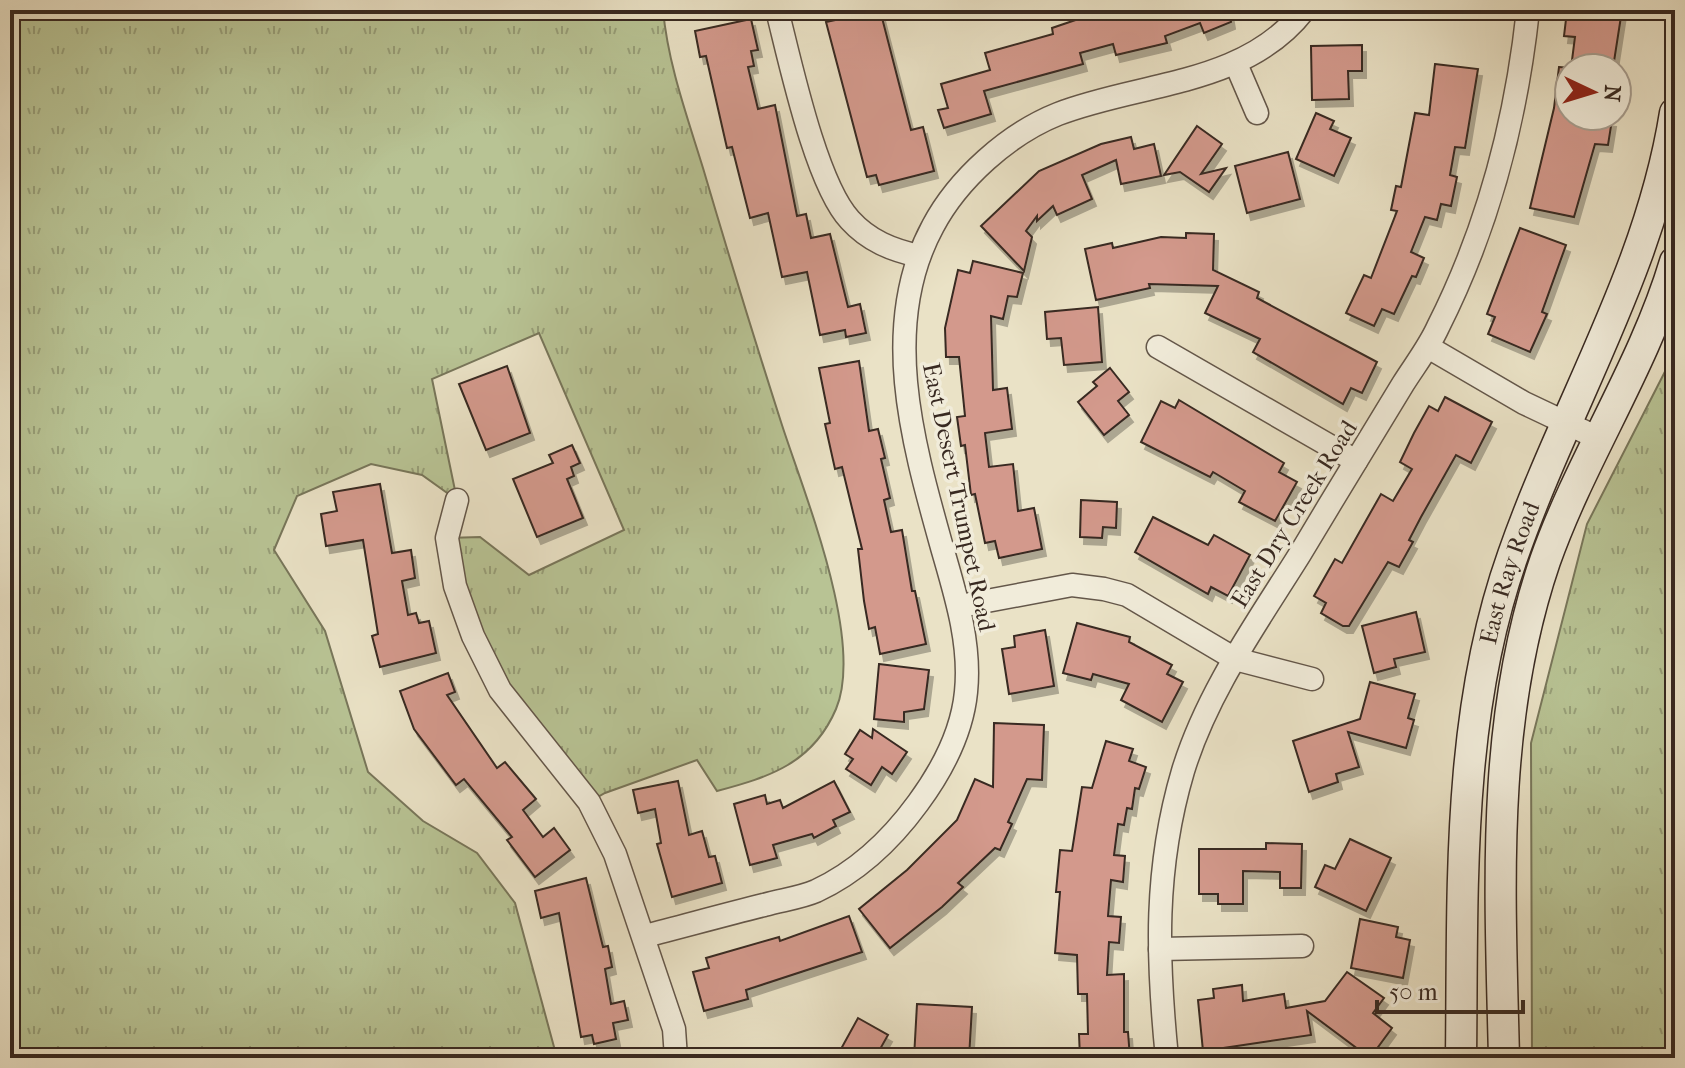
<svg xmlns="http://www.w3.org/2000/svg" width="1685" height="1068" viewBox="0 0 1685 1068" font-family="'IM FELL French Canon',serif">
<defs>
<pattern id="grass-tufts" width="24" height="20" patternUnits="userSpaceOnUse" patternTransform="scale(2)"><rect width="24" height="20" fill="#b8c394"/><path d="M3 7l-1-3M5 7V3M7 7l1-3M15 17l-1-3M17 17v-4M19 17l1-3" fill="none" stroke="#979e78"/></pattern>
<filter id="shadow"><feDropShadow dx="4" dy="7" stdDeviation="0" flood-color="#0004"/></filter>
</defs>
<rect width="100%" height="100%" fill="#eae2c6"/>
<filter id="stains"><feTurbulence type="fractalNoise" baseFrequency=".0025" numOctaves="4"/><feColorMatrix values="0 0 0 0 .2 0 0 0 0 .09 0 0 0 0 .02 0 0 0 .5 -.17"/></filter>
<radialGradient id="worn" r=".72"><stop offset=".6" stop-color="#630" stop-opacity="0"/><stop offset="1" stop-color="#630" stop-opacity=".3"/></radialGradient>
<g fill="url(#grass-tufts)" stroke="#78765a" stroke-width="2">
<path d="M10,10H663C668,64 687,116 703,168C728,253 754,338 781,422C803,491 865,640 836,709C813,763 770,777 717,791L697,760L605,793L589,802L500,690L447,538L480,537L529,575L624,530L539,333L432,379L457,500L422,475L371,464L297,496L274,550L325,631L368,772L423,821L477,853L515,903L557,1058H10Z"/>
<polygon points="1675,352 1675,1058 1532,1058 1531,743 1587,524"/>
</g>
<g fill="#d3998c" stroke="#382921" stroke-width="2" filter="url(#shadow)">
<polygon points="843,10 880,10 911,130 923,127 934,171 879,185 876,175 867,177 826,22 845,18"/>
<polygon points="1105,10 1229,10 1231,22 1204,33 1200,23 1165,36 1167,43 1116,55 1113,44 1080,53 1083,64 984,91 991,114 944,128 938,110 948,108 941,84 990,70 985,53 1053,34 1052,28"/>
<polygon points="1622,10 1613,68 1571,68 1575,37 1564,36 1567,11"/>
<polygon points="751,19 758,50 751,51 754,66 748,67 758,109 775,105 797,216 806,214 811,238 830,234 848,307 860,304 866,333 846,337 845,330 820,335 807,272 782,277 768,213 750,218 732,147 727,148 706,56 700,57 695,31"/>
<polygon points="1362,45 1362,71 1348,71 1349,99 1312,100 1311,46"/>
<polygon points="1435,64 1478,69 1465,148 1455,147 1450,175 1457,177 1451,206 1441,204 1437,220 1425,217 1411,252 1424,258 1416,277 1412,276 1394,314 1382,309 1374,326 1346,313 1364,275 1371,278 1397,211 1391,210 1396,186 1401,187 1415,113 1429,115"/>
<polygon points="1559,67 1569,68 1569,116 1612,120 1608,145 1595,144 1574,217 1530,208 1554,108"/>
<polygon points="1316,113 1334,121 1330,129 1351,138 1334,176 1296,159"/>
<polygon points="1197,126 1222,144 1201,174 1226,168 1209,192 1180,172 1164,175"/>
<polygon points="1131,137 1134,149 1154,144 1161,176 1121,184 1116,160 1082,175 1092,199 1057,215 1053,206 1037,221 1037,216 1026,231 1032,237 1024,271 981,226 1039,171 1101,144"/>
<polygon points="1288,152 1300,199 1247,213 1235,166"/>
<polygon points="1520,228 1566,245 1542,312 1547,314 1530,352 1488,334 1495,317 1487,314"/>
<polygon points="1186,233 1214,234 1213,270 1259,292 1257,298 1377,362 1362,393 1351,388 1343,404 1253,352 1260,339 1205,313 1218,286 1149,284 1150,288 1096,300 1085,249 1112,243 1113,248 1161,237 1186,238"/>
<polygon points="973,261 1023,273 1017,297 1008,296 1003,319 991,316 993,390 1007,388 1012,429 985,433 989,467 1013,464 1018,511 1034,508 1042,549 999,558 995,541 985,543 975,494 971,495 965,445 961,446 957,417 965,416 959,357 946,357 945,328 958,270 970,273"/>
<polygon points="1098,307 1102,362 1064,365 1061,338 1047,339 1045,312"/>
<polygon points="859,361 869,431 878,429 885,458 881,459 890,498 884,500 891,532 902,530 912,591 915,591 926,644 880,654 875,627 869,629 864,601 858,549 862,549 842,467 835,469 825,424 830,423 819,368"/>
<polygon points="507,366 530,433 486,450 459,384"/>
<polygon points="1110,368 1129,392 1118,401 1129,415 1104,435 1078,402 1097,386 1093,382"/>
<polygon points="1445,397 1492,422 1471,463 1456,455 1421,517 1409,540 1413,542 1399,567 1388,562 1349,626 1343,626 1321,613 1326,603 1314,596 1335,559 1342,563 1381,494 1393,501 1412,469 1400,462 1414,433 1429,406 1438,411"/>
<polygon points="1179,400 1284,463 1279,472 1297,482 1275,521 1239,502 1245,491 1213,472 1210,477 1141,442 1161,401 1175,408"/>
<polygon points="572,445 580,463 571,467 574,476 567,479 583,518 537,537 513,479 553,463 549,455"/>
<polygon points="380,484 392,553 411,550 415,578 402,581 408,615 416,613 419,623 429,621 436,653 380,667 372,636 378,634 363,540 326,546 321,514 337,511 333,492"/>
<polygon points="1081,500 1117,502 1116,528 1103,527 1102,538 1080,537"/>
<polygon points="1153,517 1208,545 1214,535 1250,555 1228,596 1211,587 1208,594 1135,552"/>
<polygon points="1416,612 1425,652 1394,659 1396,667 1374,673 1362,626"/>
<polygon points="1077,623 1130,637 1129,642 1172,665 1167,674 1183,682 1162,722 1121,700 1129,684 1093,674 1091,680 1063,673"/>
<polygon points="1045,630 1054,686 1009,694 1002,649 1015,647 1014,636"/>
<polygon points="879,664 929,670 924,709 904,712 904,722 874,719"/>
<polygon points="448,673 455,692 447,695 497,768 505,762 536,799 523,810 543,837 554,828 570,850 535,877 507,840 512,837 464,779 456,785 414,729 400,691"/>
<polygon points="1370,682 1415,694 1408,718 1414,720 1406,748 1348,732 1359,767 1336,774 1338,782 1309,792 1293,741 1360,719"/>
<polygon points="994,723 1044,725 1042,780 1027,779 1008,822 1012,824 1000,850 995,848 958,883 963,887 942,907 890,948 859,909 907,870 957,820 975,779 993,787"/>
<polygon points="873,729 907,752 892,774 882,767 871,785 846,769 853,759 845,754 860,730 872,738"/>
<polygon points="1106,741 1133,749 1129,761 1146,767 1139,789 1135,788 1132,809 1127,808 1124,825 1118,824 1114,855 1125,856 1123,882 1111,880 1108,916 1121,917 1119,943 1109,942 1107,975 1124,974 1124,1032 1128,1032 1130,1058 1080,1058 1079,1034 1088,1034 1087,994 1078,994 1077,955 1055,953 1060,892 1056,892 1060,850 1072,851 1082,787 1092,788"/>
<polygon points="678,781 689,835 702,831 709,857 715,856 722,883 672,897 657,844 661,843 655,809 638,813 633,790"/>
<polygon points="834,781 850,812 833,820 836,826 814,838 812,834 773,845 777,858 750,865 734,804 765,795 767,804 780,800 783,808"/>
<polygon points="1350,839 1391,858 1366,911 1315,887 1325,865 1335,869"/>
<polygon points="1266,843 1302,844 1301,888 1280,888 1280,872 1243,871 1243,904 1218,904 1218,894 1199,894 1199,849 1266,849"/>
<polygon points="586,878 603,947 608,946 612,967 605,969 611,1004 624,1001 628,1020 613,1023 616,1039 594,1044 592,1035 581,1037 559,913 541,918 535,891"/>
<polygon points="849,916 862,952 746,990 748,999 704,1011 693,972 709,968 706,958 779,937 780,941"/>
<polygon points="1360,919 1398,927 1396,937 1410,940 1403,978 1351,968"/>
<polygon points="1347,972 1384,998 1373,1013 1392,1028 1370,1058 1307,1011 1311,1035 1203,1051 1198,1000 1214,998 1213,989 1242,985 1243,1001 1284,994 1286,1008 1325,1001"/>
<polygon points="917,1004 972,1007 969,1058 914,1058"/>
<polygon points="858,1018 888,1035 875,1058 836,1058"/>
</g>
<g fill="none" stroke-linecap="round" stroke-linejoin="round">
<g stroke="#64574a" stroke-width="25">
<g id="minor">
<path d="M777,10C790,61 816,184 850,220C869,241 892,250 919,256"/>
<polyline points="1236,64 1257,113"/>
<polyline points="1158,347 1356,461"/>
<polyline points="1428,347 1524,403 1600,439"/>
<polyline points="457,500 447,538 455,586 473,636 500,690 589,802 615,854 674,1029 676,1058"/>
<polyline points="960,606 1072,585 1104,589 1127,595 1235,659 1312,679"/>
<path d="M645,936C684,926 724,915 764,905C781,900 800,898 816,891C859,871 891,840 918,803C943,769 962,733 966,692C971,644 956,596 943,551C914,447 878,327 933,226C958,179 1008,134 1058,114C1140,82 1245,86 1304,10"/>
<polyline points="1160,949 1302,946"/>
<path d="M1167,1058C1157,958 1154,869 1183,771C1207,692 1257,623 1300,554C1334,497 1369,440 1403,384C1415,365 1429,347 1438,327C1489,226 1516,122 1528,10"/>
</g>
</g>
<g stroke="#382921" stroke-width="33">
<g id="secondary">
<path id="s1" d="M1461,1058C1463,891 1456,715 1513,555C1565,406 1650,271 1675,113"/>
<path d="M1504,1058C1500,890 1490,722 1545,561C1581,459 1644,366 1675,262"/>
</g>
</g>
<use href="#minor" stroke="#f1ecda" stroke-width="22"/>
<use href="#secondary" stroke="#f1ecda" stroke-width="30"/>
</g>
<g text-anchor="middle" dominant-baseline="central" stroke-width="7" stroke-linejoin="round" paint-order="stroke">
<g font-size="24" fill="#382921" stroke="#f1ecda">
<text transform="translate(959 497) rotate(78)">East Desert Trumpet Road</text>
<text transform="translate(1294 514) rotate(-58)">East Dry Creek Road</text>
<text stroke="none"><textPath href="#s1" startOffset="490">East Ray Road</textPath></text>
</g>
</g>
<rect width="1685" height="1068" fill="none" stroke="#eae2c6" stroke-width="40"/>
<rect x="12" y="12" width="1661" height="1044" fill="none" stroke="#382921" stroke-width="4"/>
<rect x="20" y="20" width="1645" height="1028" fill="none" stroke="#382921" stroke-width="2"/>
<g transform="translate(1593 92) rotate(94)"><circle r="38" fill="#f1ecda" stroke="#a79e90" stroke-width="2"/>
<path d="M0-6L14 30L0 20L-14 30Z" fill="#8f2418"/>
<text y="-12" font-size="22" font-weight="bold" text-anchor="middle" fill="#382921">N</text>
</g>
<path d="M1377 1000v12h146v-12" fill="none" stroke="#382921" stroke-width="4"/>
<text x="1389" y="1000" font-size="24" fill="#382921" stroke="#f1ecda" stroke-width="6" paint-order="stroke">50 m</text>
<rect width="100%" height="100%" filter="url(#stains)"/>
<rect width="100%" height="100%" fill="url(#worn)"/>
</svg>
